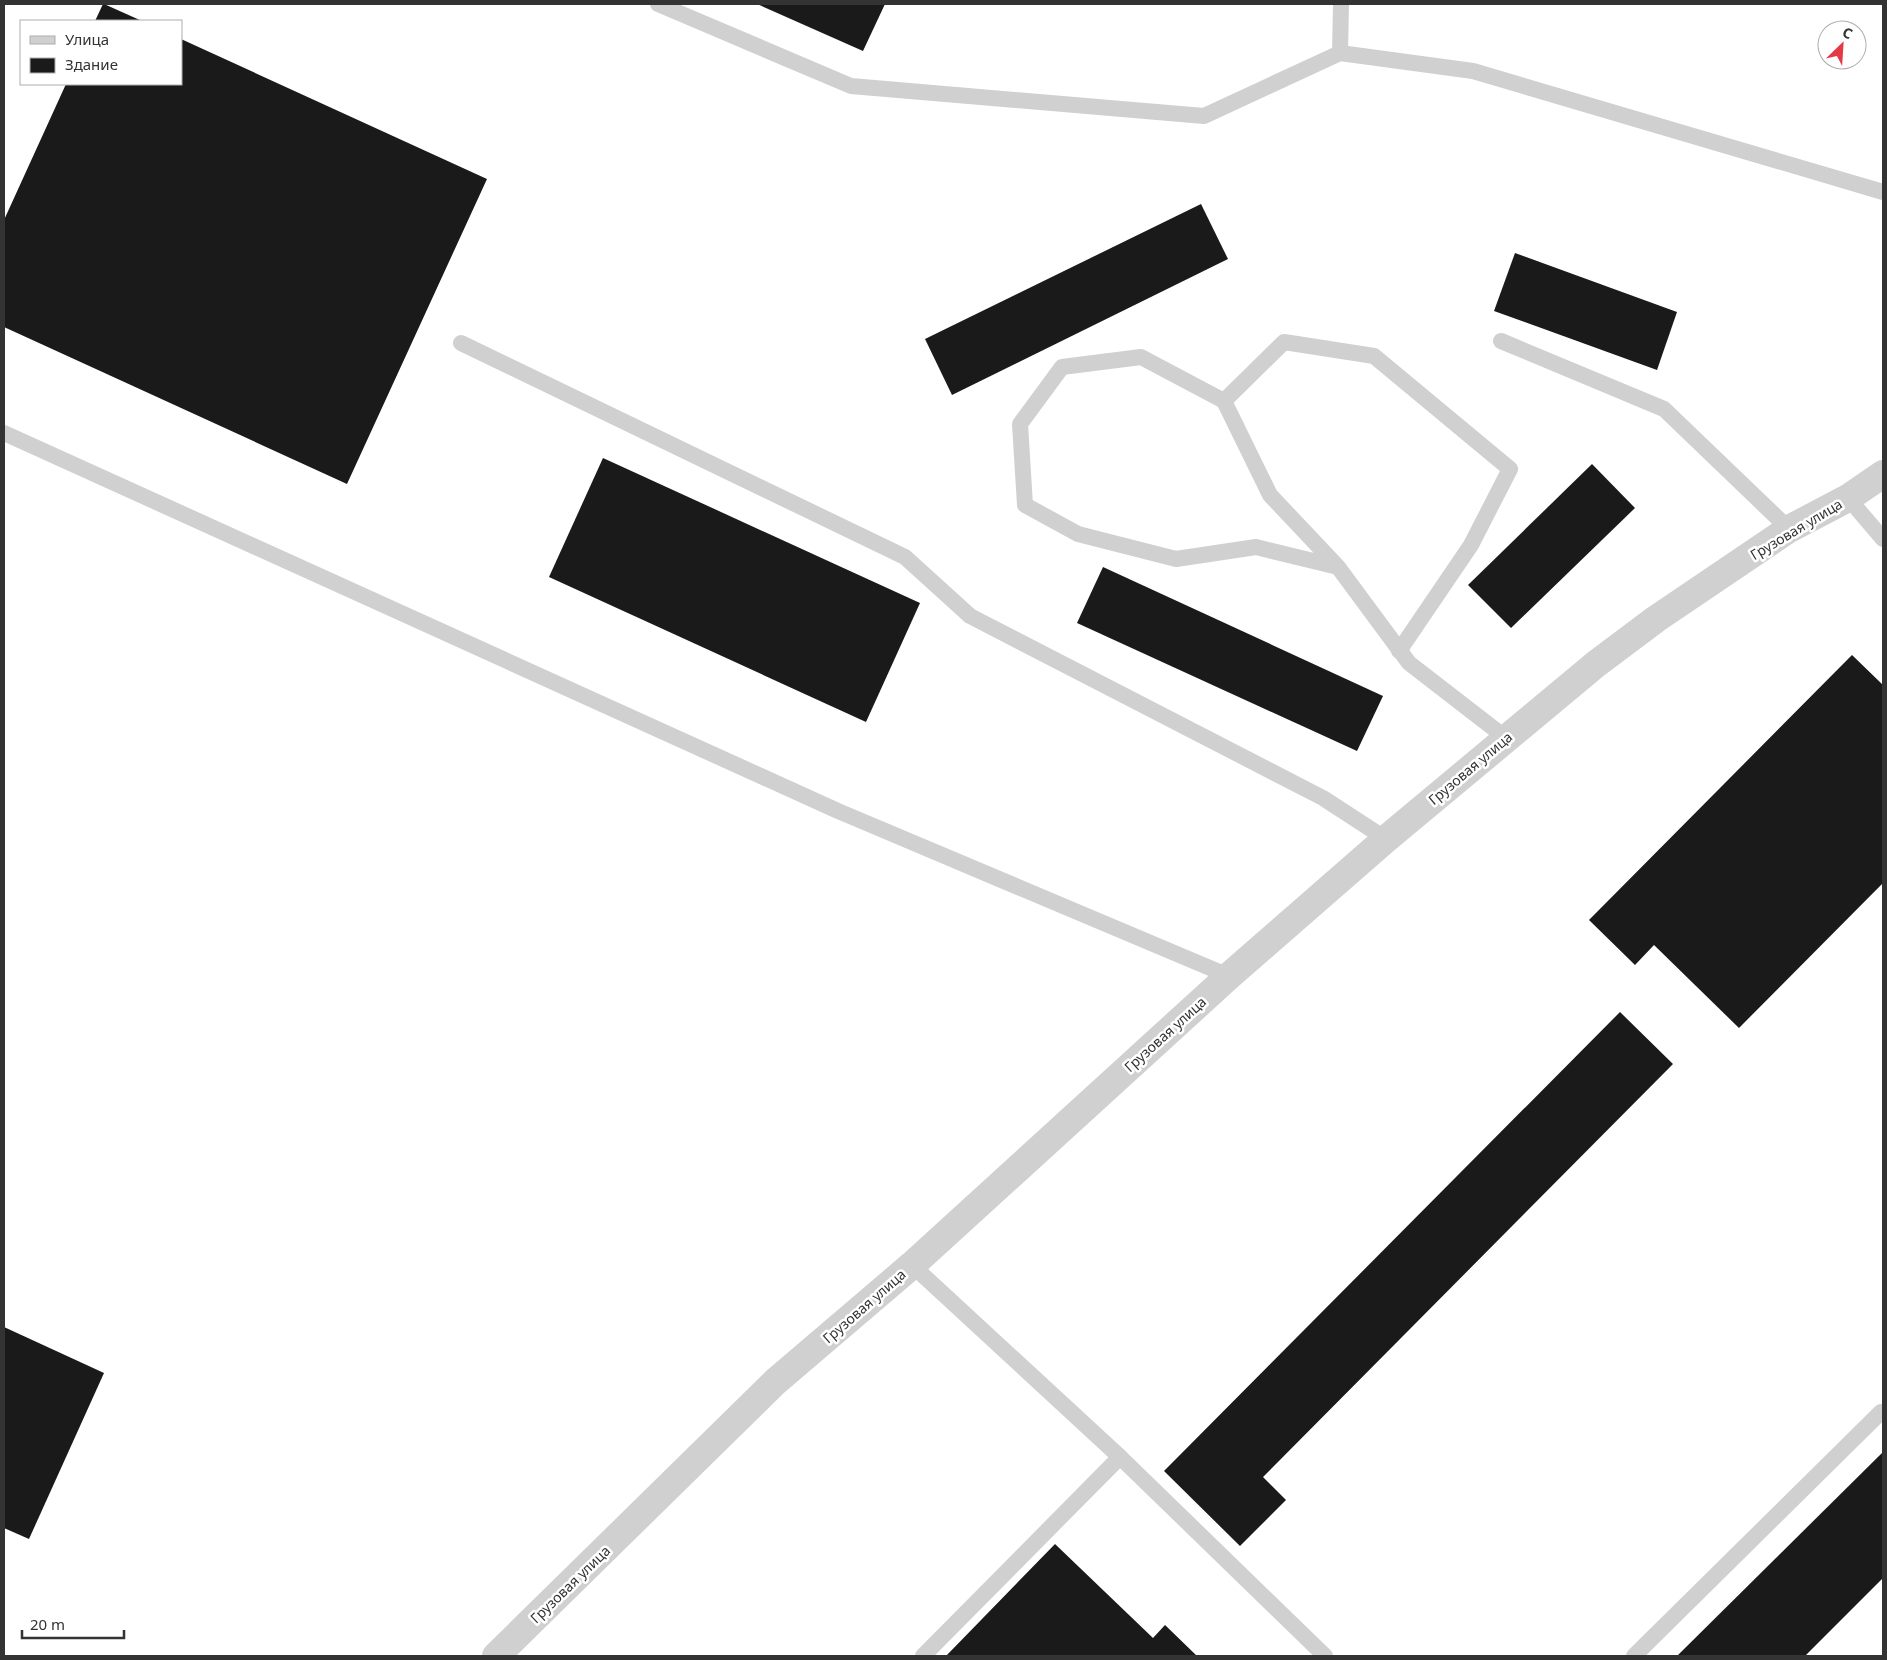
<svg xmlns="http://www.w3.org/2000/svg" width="1887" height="1660" viewBox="0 0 1887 1660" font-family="'Noto Sans',sans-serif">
<rect width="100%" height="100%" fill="#fff"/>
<g fill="#1a1a1a">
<polygon points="103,4 104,4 142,21 95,21"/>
<polygon points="757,4 885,4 863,51"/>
<polygon points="181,39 487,179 347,484 4,327 4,220 66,84 181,84"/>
<polygon points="1201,204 1228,259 952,395 925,339"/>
<polygon points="1515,253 1677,312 1657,370 1494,311"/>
<polygon points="603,458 920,603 866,722 549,577"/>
<polygon points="1592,464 1635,508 1511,628 1468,585"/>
<polygon points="1103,567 1383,696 1357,751 1077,623"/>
<polygon points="1852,655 1883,685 1883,883 1739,1028 1654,945 1635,965 1589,920"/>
<polygon points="1620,1012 1673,1064 1263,1477 1286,1500 1240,1546 1164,1471"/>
<polygon points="4,1327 104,1373 29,1539 4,1528"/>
<polygon points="1883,1452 1883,1578 1805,1656 1677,1656"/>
<polygon points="1055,1544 1153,1638 1165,1625 1197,1656 946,1656"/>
</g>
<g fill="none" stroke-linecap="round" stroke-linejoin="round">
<g stroke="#d0d0d0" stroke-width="16">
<polyline points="658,4 851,86 1204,116 1340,53 1473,71 1883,192"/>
<polyline points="1340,53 1341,4"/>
<polyline points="1501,341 1664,409 1789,529"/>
<polyline points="461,343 905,557 970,616 1323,798 1386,839"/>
<polyline points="1224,401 1284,342 1374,356 1510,469 1471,545 1399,651"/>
<polyline points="4,433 838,811 1229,976"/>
<polyline points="1848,498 1883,539"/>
<polyline points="1338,567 1256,547 1176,559 1078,534 1025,505 1020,424 1062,367 1141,357 1224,401 1270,495 1338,567 1409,663 1506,738"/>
<polyline points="912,1265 1120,1457 1325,1656"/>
<polyline points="923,1656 1120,1457"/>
<polyline points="1634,1656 1881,1412"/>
</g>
<polyline stroke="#d0d0d0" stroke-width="28" points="496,1656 775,1382 912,1265 1229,976 1386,839 1596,664 1656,619 1789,529 1848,498 1883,474"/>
</g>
<g text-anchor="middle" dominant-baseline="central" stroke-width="5" stroke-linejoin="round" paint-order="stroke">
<g font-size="14" fill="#333" stroke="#fff">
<text transform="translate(1796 529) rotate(-31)">Грузовая улица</text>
<text transform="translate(1470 768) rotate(-40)">Грузовая улица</text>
<text transform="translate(1165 1034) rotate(-42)">Грузовая улица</text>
<text transform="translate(864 1306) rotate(-41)">Грузовая улица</text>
<text transform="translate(570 1584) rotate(-44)">Грузовая улица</text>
</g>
</g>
<rect width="1887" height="1660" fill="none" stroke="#333333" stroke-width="10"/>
<rect x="20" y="20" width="162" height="65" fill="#ffffff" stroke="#adadad"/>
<rect x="30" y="36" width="25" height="8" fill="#d0d0d0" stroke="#adadad"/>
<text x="65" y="45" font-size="15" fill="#333333">Улица</text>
<rect x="30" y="58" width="25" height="15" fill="#1a1a1a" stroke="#adadad"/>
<text x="65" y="70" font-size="15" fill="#333333">Здание</text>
<g transform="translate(1842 45) rotate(25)"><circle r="24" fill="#ffffff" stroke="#adadad"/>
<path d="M0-4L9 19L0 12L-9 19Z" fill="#e63946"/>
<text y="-8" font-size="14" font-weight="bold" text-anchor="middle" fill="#333333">С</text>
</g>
<path d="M22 1630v8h102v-8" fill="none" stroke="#333333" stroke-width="2.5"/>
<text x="30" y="1630" font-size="15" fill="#333333" stroke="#ffffff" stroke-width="4" paint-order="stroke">20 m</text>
</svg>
